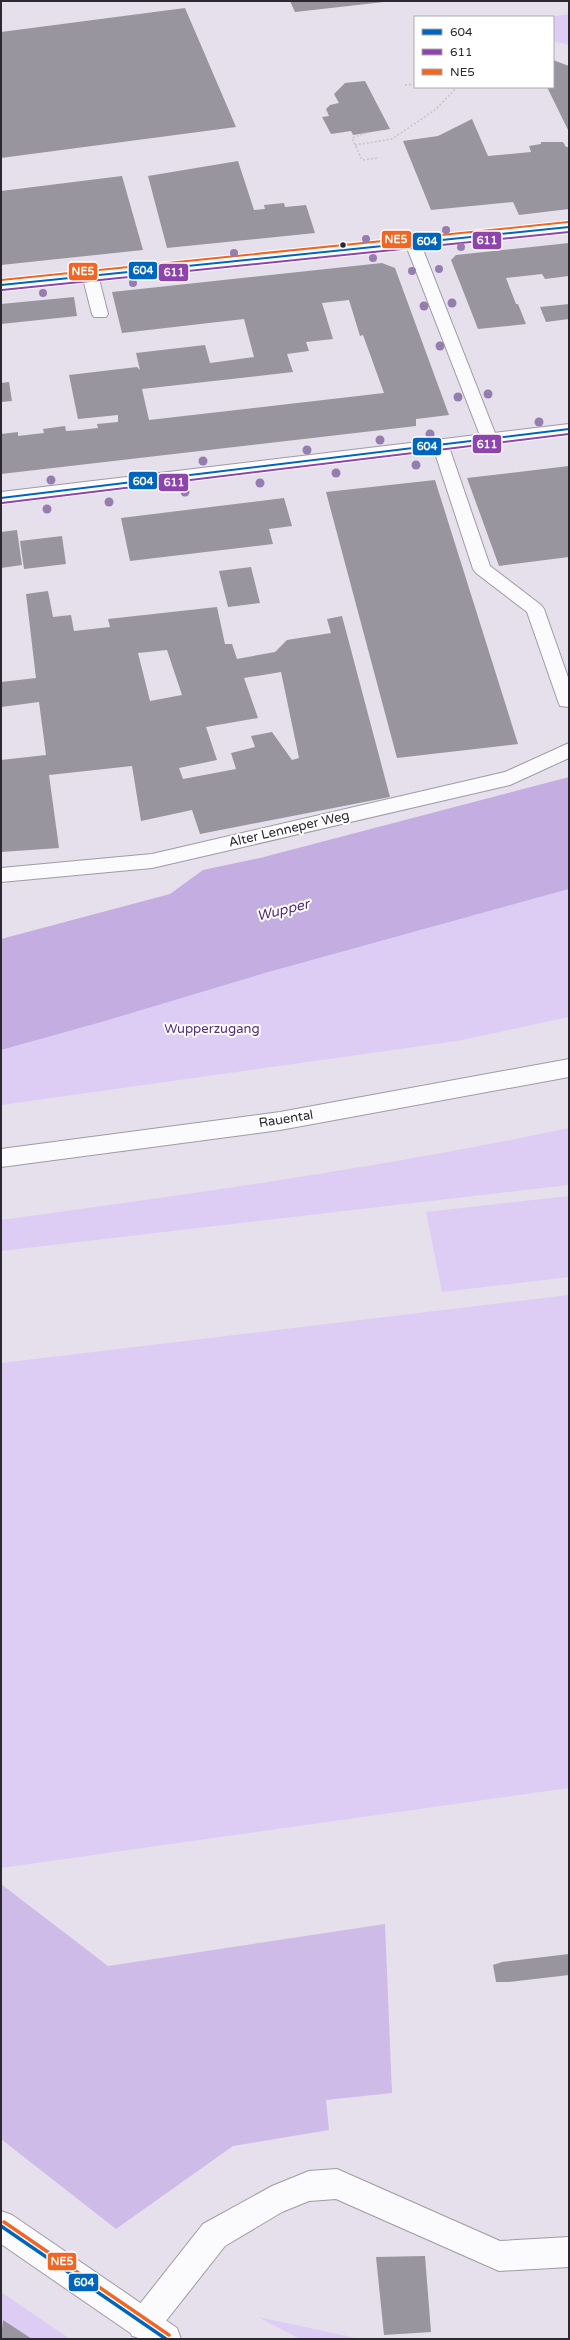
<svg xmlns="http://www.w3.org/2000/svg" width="570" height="2340" viewBox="0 0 570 2340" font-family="'Varela Round',sans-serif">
<rect width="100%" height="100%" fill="#e5e0ec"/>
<g fill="#ddccf4">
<polygon points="569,14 569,45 553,41 553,17 550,17"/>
<polygon points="569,889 569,1017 457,1041 1,1105 1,1050 105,1021 265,973"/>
<path d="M569,1128V1185L1,1251V1220C191,1194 381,1168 569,1128Z"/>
<polygon points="569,1196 569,1277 442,1292 426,1212"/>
<polygon points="569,1295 569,1788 1,1868 1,1363"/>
<polygon points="1,2292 70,2339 1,2339"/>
<polygon points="258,2317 361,2339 300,2339"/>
</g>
<polygon fill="#cfbbe7" points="1,1884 108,1966 385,1924 392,2093 326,2100 329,2130 233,2146 116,2229 1,2139"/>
<polygon fill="#c4ade1" points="569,777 569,889 265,973 105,1021 1,1050 1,939 170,894 203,870 260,858"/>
<g fill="#99959e" fill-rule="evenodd">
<polygon points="290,1 384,1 384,2 295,12"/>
<polygon points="185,8 236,127 1,158 1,32"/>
<polygon points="553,60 569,66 569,132 547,87 553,87"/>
<polygon points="365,81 390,129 353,135 351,131 331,134 322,117 329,116 326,109 330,105 339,103 334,94 345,83"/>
<polygon points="472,119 488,156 531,152 529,146 541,144 541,142 563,142 566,147 569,147 569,209 519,215 513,202 431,210 403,141 438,136"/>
<polygon points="238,161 254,210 265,209 264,205 284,203 285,207 306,205 315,233 167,248 148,176"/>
<polygon points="122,176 143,250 1,265 1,191"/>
<polygon points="569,243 569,276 545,279 542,274 506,278 516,304 518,304 526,324 478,329 451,260 456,255"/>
<path d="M382,263L395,268L449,415L416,419V426L1,474V434L18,432V436L44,433L43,429L65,426L66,431L80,430L98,428L97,424L118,422V415L78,419L69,375L137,367L140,370L136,353L205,345L210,363L254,357L244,319L122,333L112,292ZM349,300L360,336L363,335L384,393L149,420L142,389L293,372L287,354L309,351L306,342L333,339L322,303Z"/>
<polygon points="74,297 77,316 1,324 1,304"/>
<polygon points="569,304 569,319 546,322 540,307"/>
<polygon points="9,382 12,401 1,402 1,383"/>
<polygon points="569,466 569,557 499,566 467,478"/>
<polygon points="435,480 518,744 397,758 326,492"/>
<polygon points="284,498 292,526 269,529 273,544 130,561 121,518"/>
<polygon points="17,530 22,565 1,568 1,532"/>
<polygon points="62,536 66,564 24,569 20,541"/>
<polygon points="251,567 260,603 228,607 219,571"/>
<path d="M48,591L53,617L71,615L74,631L110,627L108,619L217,607L225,644H232L237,659L275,652L287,640L331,633L327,619L342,616L390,797L200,834L192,810L141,821L132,766L49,775L59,848L1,852V760L46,755L39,702L1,707V682L36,678L26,594ZM167,650L182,695L150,701L138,653ZM281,672L299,758L292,760L272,732L251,736L255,747L231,753L236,769L183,779L179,768L217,760L206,727L258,718L244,678Z"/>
<polygon points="569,1954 569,1975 509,1982 496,1982 493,1965 502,1962"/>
<polygon points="425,2256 431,2332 384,2335 376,2257"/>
<polygon points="3,2320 32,2339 1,2339"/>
</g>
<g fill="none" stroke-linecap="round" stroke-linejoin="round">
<g stroke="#9f9ba4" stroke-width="2">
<g id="lane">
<polygon points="90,270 95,272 98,275 108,314 106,317 94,317 92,314 82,275 85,272"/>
<polygon points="440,439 446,440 448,444 490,566 541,605 544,609 569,680 569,707 560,706 558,701 527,612 476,573 473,569 432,444 434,440"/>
<polygon points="337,2169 500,2241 569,2237 569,2267 499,2271 336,2199 309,2201 282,2212 225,2246 154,2336 146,2339 132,2336 128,2325 132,2314 203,2224 272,2186 309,2171"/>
</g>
</g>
<g stroke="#9f9ba4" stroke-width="2">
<g id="street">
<polygon points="569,222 569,232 422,247 497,438 495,442 483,442 481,438 407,248 1,290 1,280"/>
<polygon points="569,743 569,758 510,785 152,868 1,882 1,868 152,854 505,772"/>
</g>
</g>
<g stroke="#9f9ba4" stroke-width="2">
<g id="secondary">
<polygon points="569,424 569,434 1,504 1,492"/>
<polygon points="1,2211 12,2215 177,2328 181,2339 139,2339 1,2244"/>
</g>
</g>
<g stroke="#9f9ba4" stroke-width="2">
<polygon id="primary" points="569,1059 569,1077 280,1130 1,1167 1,1149 280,1112"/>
</g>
<g stroke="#c6c4c8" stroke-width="1.5" stroke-dasharray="2 2" stroke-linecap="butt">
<polyline points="405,85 415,84"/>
<polyline points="366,133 352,138 362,160 379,158"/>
<polyline points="355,145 392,139 435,110 457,87"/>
</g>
<use href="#lane" fill="#fbfafc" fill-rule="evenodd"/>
<use href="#street" fill="#fbfafc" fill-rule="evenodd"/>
<use href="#secondary" fill="#fbfafc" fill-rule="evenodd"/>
<use href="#primary" fill="#fbfafc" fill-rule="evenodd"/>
<g stroke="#fff" stroke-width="4">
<g id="bus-1-far1">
<polyline points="1,285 569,227"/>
<polyline points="1,498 569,429"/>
</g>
</g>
<g stroke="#fff" stroke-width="6">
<polyline id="bus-1" points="1,2226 166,2339"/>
</g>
<g stroke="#fff" stroke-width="4">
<g id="bus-2">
<polyline points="2,290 569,232"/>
<polyline points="2,503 569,434"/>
</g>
</g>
<g stroke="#fff" stroke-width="4">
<polyline id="bus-3-far1" points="1,280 568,222"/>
</g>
<g stroke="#fff" stroke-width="6">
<polyline id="bus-3" points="4,2222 169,2335"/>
</g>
<use href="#bus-1-far1" stroke="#0065bd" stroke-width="2"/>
<use href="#bus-1" stroke="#0065bd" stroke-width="3.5"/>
<use href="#bus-2" stroke="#8e44ad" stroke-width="2"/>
<use href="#bus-3-far1" stroke="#f26522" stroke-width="2"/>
<use href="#bus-3" stroke="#f26522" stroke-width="3.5"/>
</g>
<g fill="#967daf">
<circle cx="446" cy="230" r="4"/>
<circle cx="366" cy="239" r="4"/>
<circle cx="461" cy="247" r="4"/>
<circle cx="234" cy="253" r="4"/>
<circle cx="373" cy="258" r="4"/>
<circle cx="439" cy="269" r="4"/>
<circle cx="412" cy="271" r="4"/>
<circle cx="133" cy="283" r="4"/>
<circle cx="43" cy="293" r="4"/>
<circle cx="452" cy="303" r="4.5"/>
<circle cx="424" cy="306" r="4.5"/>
<circle cx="440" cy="346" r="4.5"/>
<circle cx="488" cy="394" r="4.5"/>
<circle cx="458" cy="397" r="4.5"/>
<circle cx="539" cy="422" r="4.5"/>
<circle cx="430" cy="434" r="4.5"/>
<circle cx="380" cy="440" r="4.5"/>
<circle cx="307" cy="450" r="4.5"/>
<circle cx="203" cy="461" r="4.5"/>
<circle cx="416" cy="465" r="4.5"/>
<circle cx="336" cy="473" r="4.5"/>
<circle cx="51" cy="480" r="4.5"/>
<circle cx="260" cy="483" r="4.5"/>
<circle cx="185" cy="492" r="4.5"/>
<circle cx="109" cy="502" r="4.5"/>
<circle cx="47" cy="509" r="4.5"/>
</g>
<circle fill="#2c2831" stroke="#fff" stroke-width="1.5" cx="343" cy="245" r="3.5"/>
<g text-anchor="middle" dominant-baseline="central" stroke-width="4" stroke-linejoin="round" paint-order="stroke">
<g font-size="13" fill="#2c2831" stroke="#fff">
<text transform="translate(289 829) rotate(-13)">Alter Lenneper Weg</text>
<text transform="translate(286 1119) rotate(-9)">Rauental</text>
</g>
<g font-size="13" fill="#562c7d" stroke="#fff">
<text x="212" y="1029">Wupperzugang</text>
</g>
<g font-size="14" font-style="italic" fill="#53297a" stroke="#fff">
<text transform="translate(283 910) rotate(-14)">Wupper</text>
</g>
</g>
<g stroke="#fff" stroke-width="1.5">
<rect x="381" y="230" width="31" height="19" rx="4" fill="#f26522"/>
<rect x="472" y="231" width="30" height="19" rx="4" fill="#8e44ad"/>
<rect x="412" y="232" width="30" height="19" rx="4" fill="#0065bd"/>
<rect x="128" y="261" width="30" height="19" rx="4" fill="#0065bd"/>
<rect x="68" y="262" width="30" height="19" rx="4" fill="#f26522"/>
<rect x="158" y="263" width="31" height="19" rx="4" fill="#8e44ad"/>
<rect x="472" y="434" width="30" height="20" rx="4" fill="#8e44ad"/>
<rect x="412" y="437" width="30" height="19" rx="4" fill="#0065bd"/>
<rect x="128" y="471" width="30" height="19" rx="4" fill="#0065bd"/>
<rect x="158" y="473" width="31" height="19" rx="4" fill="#8e44ad"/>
<rect x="47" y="2252" width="30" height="19" rx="4" fill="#f26522"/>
<rect x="68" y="2273" width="31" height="19" rx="4" fill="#0065bd"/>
</g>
<g font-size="11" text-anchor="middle" font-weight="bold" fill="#fff">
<text x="396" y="243">NE5</text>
<text x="487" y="244">611</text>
<text x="427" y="245">604</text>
<text x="143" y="274">604</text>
<text x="83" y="275">NE5</text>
<text x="174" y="276">611</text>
<text x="487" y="448">611</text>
<text x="427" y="450">604</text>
<text x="143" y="485">604</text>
<text x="174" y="486">611</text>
<text x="62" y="2265">NE5</text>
<text x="84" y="2286">604</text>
</g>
<rect width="570" height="2340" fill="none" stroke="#2c2831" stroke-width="4"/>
<rect x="414" y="16" width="140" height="72" fill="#ffffff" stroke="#aba9ad"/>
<rect x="422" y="29" width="20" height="6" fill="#0065bd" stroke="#aba9ad"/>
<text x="450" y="36" font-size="12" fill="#2c2831">604</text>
<rect x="422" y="49" width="20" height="6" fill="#8e44ad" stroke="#aba9ad"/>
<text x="450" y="56" font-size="12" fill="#2c2831">611</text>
<rect x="422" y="69" width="20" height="6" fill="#f26522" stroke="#aba9ad"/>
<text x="450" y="76" font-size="12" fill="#2c2831">NE5</text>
</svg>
